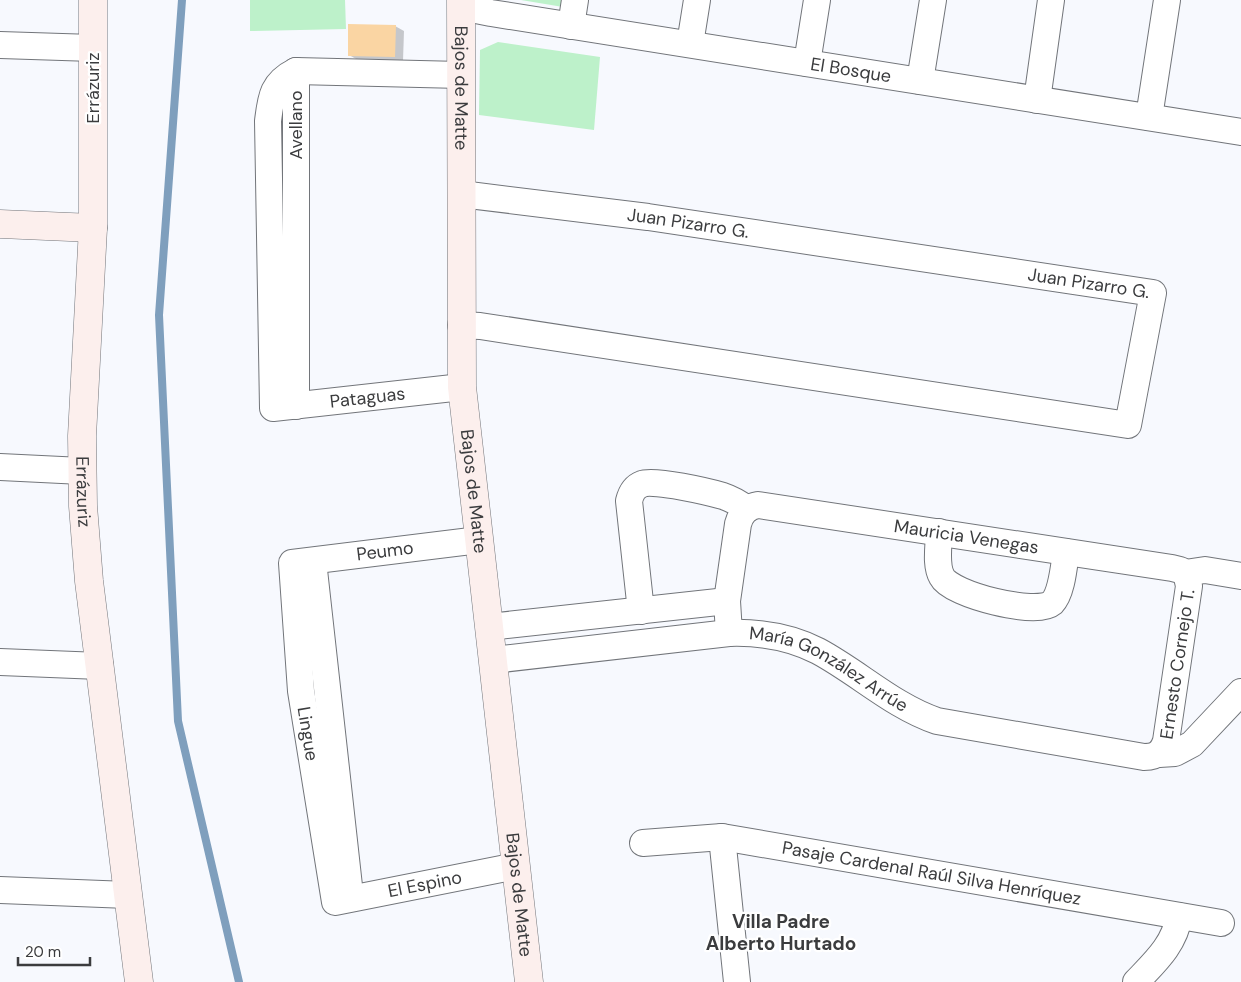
<svg xmlns="http://www.w3.org/2000/svg" width="1241" height="982" viewBox="0 0 1241 982" font-family="'DM Sans',sans-serif">
<rect width="100%" height="100%" fill="#f7f9fe"/>
<g fill="#bdf1ca">
<polygon points="250,0 345,0 346,29 250,31"/>
<polygon points="521,0 564,0 563,7"/>
<polygon points="498,42 600,57 594,130 479,115 480,50"/>
</g>
<polygon fill="#0003" points="395,26 404,31 403,61 358,60 349,55"/>
<g fill="none" stroke-linecap="round" stroke-linejoin="round">
<polyline stroke="#7f9fbd" stroke-width="8" points="182,0 159,315 178,721 239,982"/>
</g>
<polygon fill="#fad5a3" points="348,24 396,25 395,57 348,56"/>
<g fill="none" stroke-linecap="round" stroke-linejoin="round">
<g stroke="#72757a" stroke-width="28">
<g id="street">
<path id="s1" d="M461,7L491,13L1241,132"/>
<polyline points="571,26 575,0"/>
<polyline points="690,44 697,0"/>
<polyline points="0,45 93,48"/>
<polyline points="807,63 817,0"/>
<path id="s2" d="M461,75L296,71C272,83 271,97 268,121L273,408L462,387"/>
<polyline points="920,81 933,0"/>
<polyline points="1037,100 1051,0"/>
<polyline points="1149,117 1167,0"/>
<path id="s3" d="M461,194L648,217L1153,293L1128,425L480,326L461,325"/>
<polyline points="296,406 296,71"/>
<polyline points="0,467 82,471"/>
<path d="M939,532C939,545 935,565 942,577C951,595 1037,616 1052,603C1062,593 1064,565 1066,552"/>
<path id="s4" d="M479,540L292,563L301,691L335,902L516,866"/>
<polyline points="313,561 349,886"/>
<polyline points="1185,573 1205,570 1241,576"/>
<path d="M641,611L629,501C631,493 634,487 642,484C654,479 709,492 723,496C732,499 739,503 747,509"/>
<polyline points="489,627 727,601"/>
<path id="s5" d="M729,633L727,601L738,524C741,513 747,507 758,505L1172,568L1180,570L1185,573"/>
<path id="s6" d="M493,660L729,633C760,632 791,637 818,651C859,673 893,706 937,721L1144,757C1156,757 1162,753 1166,741L1189,586L1187,577L1185,573"/>
<polyline points="0,662 100,666"/>
<polyline points="1159,754 1175,753 1192,744 1241,692"/>
<polyline points="722,837 737,982"/>
<path id="s7" d="M643,843L722,837L1221,923"/>
<polyline points="0,890 128,895"/>
<path d="M1136,982C1155,962 1175,944 1179,916"/>
</g>
</g>
<g stroke="#72757a" stroke-width="29">
<g id="secondary">
<path id="s8" d="M93,0V228L82,436L83,506L89,581L139,982"/>
<path id="s9" d="M461,0L462,387L529,982"/>
<polyline points="0,224 93,228"/>
</g>
</g>
<use href="#street" stroke="#fff" stroke-width="26"/>
<use href="#secondary" stroke="#fcefed" stroke-width="28"/>
</g>
<g text-anchor="middle" dominant-baseline="central" stroke-width="4.5" stroke-linejoin="round" paint-order="stroke">
<g font-size="18" fill="#3b3c3e" stroke="#fff">
<text stroke="none"><textPath href="#s1" startOffset="395">El Bosque</textPath></text>
<text transform="translate(93 88) rotate(-90)">Errázuriz</text>
<text stroke="none"><textPath href="#s9" startOffset="88">Bajos de Matte</textPath></text>
<text transform="translate(296 125) rotate(-90)">Avellano</text>
<text stroke="none"><textPath href="#s3" startOffset="229">Juan Pizarro G.</textPath></text>
<text stroke="none"><textPath href="#s3" startOffset="634">Juan Pizarro G.</textPath></text>
<text stroke="none"><textPath href="#s2" startOffset="608">Pataguas</textPath></text>
<text stroke="none"><textPath href="#s8" startOffset="492">Errázuriz</textPath></text>
<text stroke="none"><textPath href="#s9" startOffset="492">Bajos de Matte</textPath></text>
<text stroke="none"><textPath href="#s5" startOffset="350">Mauricia Venegas</textPath></text>
<text transform="translate(385 551) rotate(-7)">Peumo</text>
<text stroke="none"><textPath href="#s6" startOffset="785">Ernesto Cornejo T.</textPath></text>
<text stroke="none"><textPath href="#s6" startOffset="346">María González Arrúe</textPath></text>
<text stroke="none"><textPath href="#s4" startOffset="360">Lingue</textPath></text>
<text stroke="none"><textPath href="#s7" startOffset="292">Pasaje Cardenal Raúl Silva Henríquez</textPath></text>
<text stroke="none"><textPath href="#s4" startOffset="622">El Espino</textPath></text>
<text stroke="none"><textPath href="#s9" startOffset="898">Bajos de Matte</textPath></text>
</g>
<g font-size="19" font-weight="bold" fill="#3b3c3e" stroke="#fff">
<text x="781" y="921">Villa Padre<tspan x="781" dy="22">Alberto Hurtado</tspan></text>
</g>
</g>
<path d="M18 957v8h72v-8" fill="none" stroke="#3b3c3e" stroke-width="2.5"/>
<text x="25" y="957" font-size="15" fill="#3b3c3e" stroke="#ffffff" stroke-width="4" paint-order="stroke">20 m</text>
</svg>
